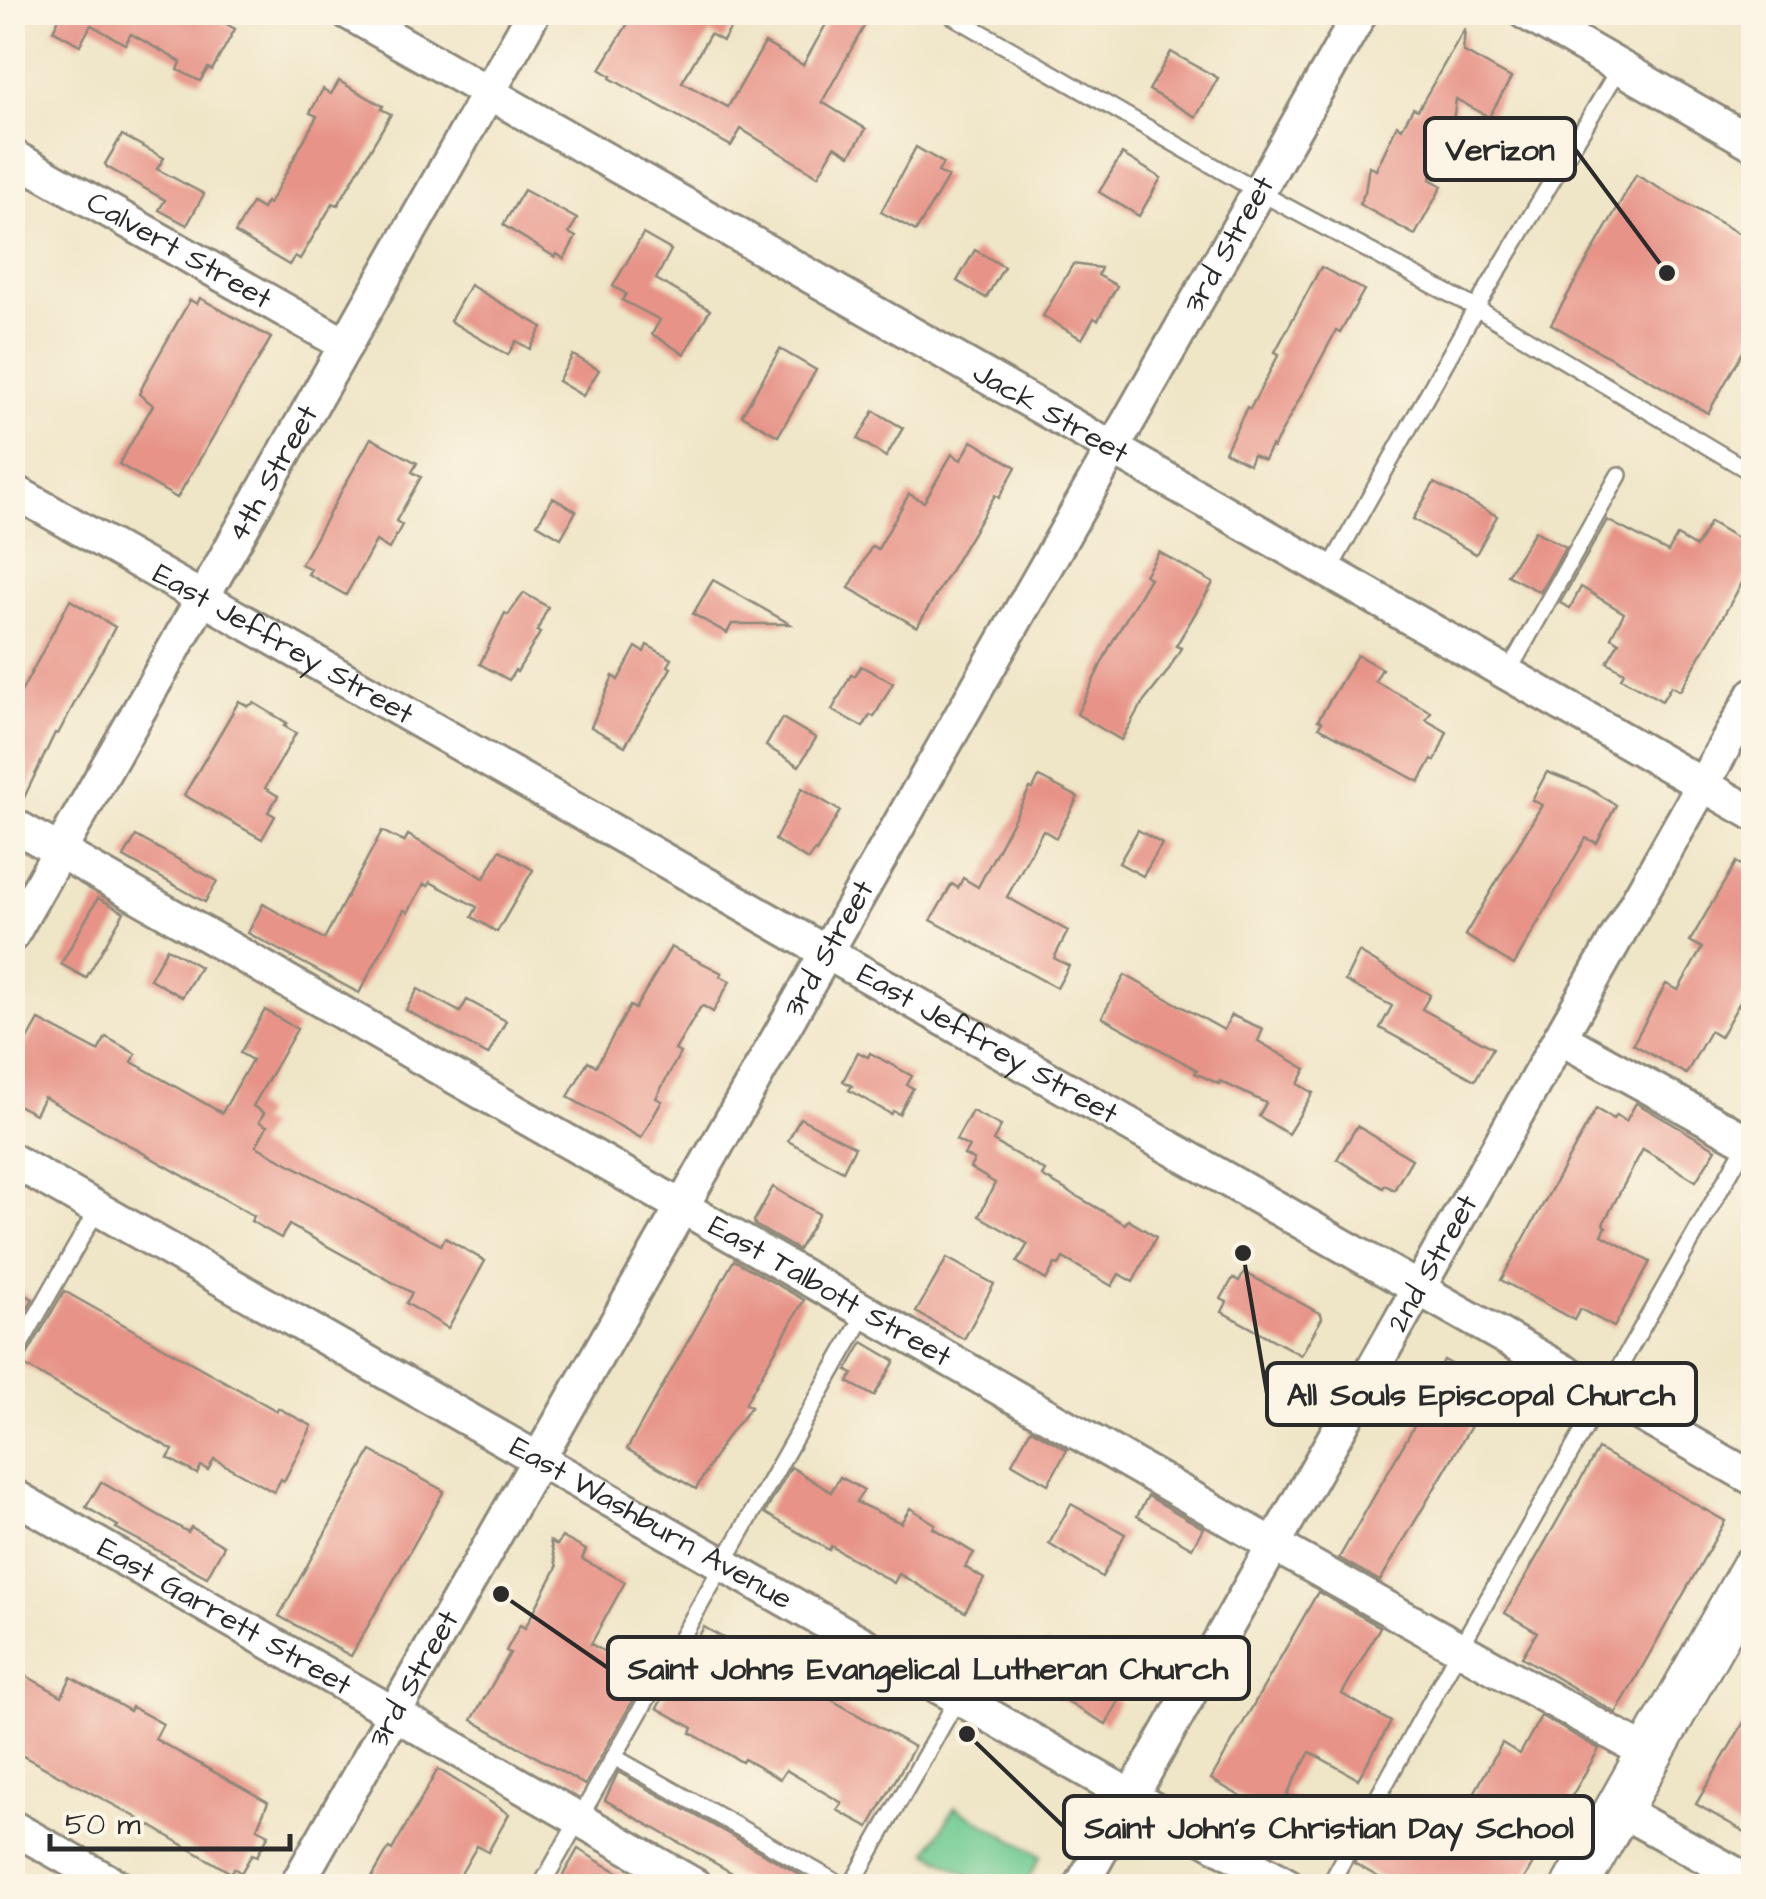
<svg xmlns="http://www.w3.org/2000/svg" width="1766" height="1899" viewBox="0 0 1766 1899" font-family="'Architects Daughter',sans-serif">
<rect width="100%" height="100%" fill="#fcf5e5"/>
<filter id="ink" filterUnits="userSpaceOnUse"><feTurbulence type="fractalNoise" baseFrequency=".01" numOctaves="2"/><feDisplacementMap in="SourceGraphic" scale="20" xChannelSelector="R" yChannelSelector="G"/><feConvolveMatrix kernelMatrix="1 2 1 2 8 2 1 2 1" color-interpolation-filters="sRGB"/></filter>
<filter id="wash" filterUnits="userSpaceOnUse"><feTurbulence type="fractalNoise" baseFrequency=".0048" numOctaves="4" result="noise"/><feDisplacementMap in="SourceGraphic" scale="40" xChannelSelector="R" yChannelSelector="G"/><feGaussianBlur stdDeviation="2.25" result="paint"/><feColorMatrix in="noise" values="0 0 0 0 0 0 0 0 0 0 0 0 0 0 0 0 0 1.4 0 .05"/><feComposite in="paint" operator="in"/></filter>
<g filter="url(#wash)">
<rect width="100%" height="100%" fill="#efe5c7"/>
<polygon fill="#71cb92" stroke="#4e7b5e" stroke-width="2.5" points="955,1807 1041,1856 1024,1886 988,1886 928,1852"/>
<g id="blocks">
<g fill="#e79387">
<polygon points="62,12 206,12 235,29 212,70 208,68 200,81 178,70 181,62 131,34 125,44 91,25 80,45 53,30"/>
<polygon points="635,12 740,12 723,41 710,34 682,82 728,107 765,43 803,65 833,12 872,12 822,102 866,129 850,155 835,146 818,176 741,129 731,146 610,78 611,76 600,69"/>
<polygon points="1465,28 1463,51 1511,78 1489,117 1456,99 1452,130 1443,146 1447,149 1430,179 1442,186 1415,235 1359,204 1365,192 1369,166 1376,170 1397,125 1402,128 1413,108 1418,110"/>
<polygon points="1171,52 1218,78 1196,117 1149,90"/>
<polygon points="339,81 383,106 381,109 391,114 338,205 333,203 300,259 295,256 289,265 235,233 252,203 262,209 266,202 269,204 317,116 310,113 323,89 331,94"/>
<polygon points="122,135 164,158 157,169 204,194 187,225 159,210 165,200 107,167 105,164"/>
<polygon points="916,147 943,163 938,172 948,177 916,231 881,212"/>
<polygon points="1122,154 1161,178 1139,216 1099,192"/>
<polygon points="1636,175 1754,242 1754,332 1708,413 1551,324"/>
<polygon points="524,190 577,219 569,233 576,237 564,259 557,254 555,257 503,225"/>
<polygon points="643,234 671,250 656,279 710,310 684,354 652,334 660,320 622,300 626,294 613,286"/>
<polygon points="975,250 1004,267 986,298 957,281"/>
<polygon points="1073,264 1101,268 1098,275 1117,286 1098,320 1094,318 1082,339 1043,316"/>
<polygon points="1321,267 1364,290 1340,333 1336,331 1273,448 1271,446 1264,460 1253,455 1249,464 1225,452 1247,407 1250,409 1279,354 1275,352"/>
<polygon points="470,285 542,327 530,349 516,341 508,355 450,321"/>
<polygon points="200,298 271,338 177,498 119,464 153,405 139,394 151,369 190,300 197,304"/>
<polygon points="780,349 816,370 778,436 742,415"/>
<polygon points="573,355 599,370 583,396 558,381"/>
<polygon points="874,411 903,428 886,457 858,439"/>
<polygon points="371,438 417,463 412,472 421,477 396,521 402,525 389,549 376,541 346,595 308,574 311,569 301,564"/>
<polygon points="972,441 1016,467 999,498 995,495 917,627 849,588 872,546 878,549 909,494 924,502 952,454 961,460"/>
<polygon points="1434,483 1497,516 1476,554 1413,519"/>
<polygon points="553,498 576,511 561,538 537,524"/>
<polygon points="1607,520 1668,552 1677,536 1696,547 1710,522 1751,546 1743,560 1752,565 1712,636 1680,691 1671,686 1662,701 1621,678 1624,672 1607,662 1619,642 1611,637 1624,613 1581,587 1570,608 1560,603"/>
<polygon points="1535,531 1566,547 1540,592 1507,575"/>
<polygon points="1159,552 1213,583 1176,646 1181,648 1168,671 1139,708 1121,740 1077,714 1111,644 1150,578 1145,575"/>
<polygon points="713,580 790,624 732,624 727,633 693,614"/>
<polygon points="524,593 548,607 537,631 540,633 517,672 515,670 509,680 480,664 505,613 508,615"/>
<polygon points="70,600 115,627 58,734 55,733 20,806 12,804 12,709"/>
<polygon points="647,645 672,659 668,666 671,668 625,746 591,727 613,676 618,680 636,647 644,652"/>
<polygon points="1357,655 1382,669 1375,681 1431,712 1426,720 1447,732 1435,761 1432,759 1419,782 1319,727 1322,722 1318,720"/>
<polygon points="861,666 893,683 874,717 870,715 863,727 832,710 851,675 855,676"/>
<polygon points="239,701 248,706 254,703 287,723 284,726 296,733 265,788 278,796 268,812 275,816 262,839 184,795"/>
<polygon points="782,718 816,738 799,766 766,746"/>
<polygon points="1547,772 1586,787 1616,805 1597,843 1586,838 1514,965 1465,935 1542,805 1532,800"/>
<polygon points="1039,777 1078,797 1056,838 1043,830 1007,897 1068,931 1054,958 1069,966 1057,988 931,920 952,884 958,888 963,878 978,887 1030,788 1033,789"/>
<polygon points="802,788 840,811 816,852 814,851 808,860 775,840"/>
<polygon points="1138,830 1162,844 1143,876 1119,863"/>
<polygon points="382,831 404,842 408,835 484,878 500,850 533,870 497,932 472,917 477,907 430,882 428,886 424,884 408,912 404,910 359,993 248,933 263,904 324,939"/>
<polygon points="136,836 217,881 205,902 124,857"/>
<polygon points="1736,862 1754,872 1754,977 1720,1037 1710,1031 1686,1074 1633,1044 1666,984 1678,990 1702,948 1690,941"/>
<polygon points="98,898 124,912 86,978 61,964"/>
<polygon points="671,947 722,973 720,976 730,981 713,1012 703,1006 700,1008 675,1050 680,1053 656,1098 662,1101 641,1138 568,1097 588,1061 596,1066 630,1006 635,1009"/>
<polygon points="167,948 200,967 182,997 150,979"/>
<polygon points="1359,952 1430,995 1422,1009 1493,1048 1475,1080 1380,1028 1392,1006 1345,981"/>
<polygon points="1125,975 1224,1030 1231,1015 1263,1029 1258,1041 1306,1069 1298,1084 1313,1093 1288,1134 1259,1116 1266,1103 1220,1081 1219,1084 1195,1073 1197,1070 1102,1017"/>
<polygon points="418,989 460,1012 467,1000 506,1021 488,1055 406,1010"/>
<polygon points="265,1010 297,1029 253,1106 264,1113 259,1122 267,1126 256,1146 441,1245 445,1238 485,1261 448,1328 406,1303 412,1293 289,1225 281,1238 251,1221 254,1216 44,1097 35,1114 12,1102 12,1068 39,1020 98,1051 106,1037 136,1054 132,1062 222,1113 252,1060 240,1053"/>
<polygon points="858,1052 868,1057 870,1053 912,1076 907,1085 913,1088 899,1114 893,1111 891,1114 849,1090 852,1086 843,1081"/>
<polygon points="1636,1103 1716,1149 1696,1181 1643,1149 1603,1224 1606,1227 1602,1235 1650,1262 1614,1327 1580,1309 1574,1320 1501,1280 1596,1109 1613,1119 1616,1115 1626,1121"/>
<polygon points="972,1111 1001,1126 993,1141 1045,1171 1042,1176 1125,1224 1128,1220 1156,1237 1133,1282 1119,1274 1112,1286 1063,1258 1059,1265 1055,1264 1046,1280 1017,1262 1028,1244 979,1216 995,1183 970,1168 974,1160 964,1155 969,1147 956,1140"/>
<polygon points="800,1118 855,1147 843,1171 788,1141"/>
<polygon points="1357,1126 1412,1159 1394,1190 1385,1185 1383,1188 1337,1159"/>
<polygon points="773,1187 819,1214 798,1250 755,1225 754,1221"/>
<polygon points="947,1258 994,1284 964,1339 916,1312"/>
<polygon points="734,1260 804,1300 745,1404 751,1407 725,1439 696,1489 627,1449"/>
<polygon points="1244,1272 1321,1314 1322,1318 1301,1355 1222,1312 1227,1302 1221,1299 1233,1278 1239,1281"/>
<polygon points="12,1287 33,1299 12,1335"/>
<polygon points="64,1291 277,1411 278,1408 312,1426 284,1481 281,1479 274,1492 214,1459 208,1470 201,1466 197,1474 168,1458 173,1450 22,1364"/>
<polygon points="863,1342 895,1361 874,1396 848,1382 853,1374 847,1370"/>
<polygon points="1444,1360 1494,1387 1380,1581 1339,1558 1430,1398 1425,1395"/>
<polygon points="1031,1429 1067,1450 1048,1484 1012,1463"/>
<polygon points="1598,1449 1725,1521 1616,1713 1522,1657 1537,1632 1505,1613"/>
<polygon points="371,1451 444,1491 351,1656 279,1616"/>
<polygon points="791,1467 831,1492 840,1477 864,1490 856,1502 901,1523 910,1508 935,1524 933,1528 974,1553 965,1567 984,1579 965,1612 899,1574 894,1583 831,1546 829,1550 765,1513"/>
<polygon points="101,1482 188,1532 191,1527 224,1546 207,1577 116,1528 118,1526 86,1507"/>
<polygon points="1148,1496 1203,1528 1192,1548 1137,1516"/>
<polygon points="1071,1504 1125,1534 1102,1577 1049,1544"/>
<polygon points="562,1537 586,1550 582,1559 625,1582 591,1644 619,1660 607,1679 636,1695 585,1785 472,1720 510,1653 506,1651 520,1625 525,1628 557,1567 550,1541 557,1545"/>
<polygon points="1318,1592 1380,1627 1342,1694 1391,1722 1358,1779 1310,1752 1287,1794 1348,1829 1335,1852 1211,1779"/>
<polygon points="704,1627 914,1747 869,1827 837,1810 842,1803 786,1770 780,1779 744,1759 742,1762 691,1733 693,1728 657,1708"/>
<polygon points="1046,1644 1079,1663 1073,1675 1119,1701 1106,1724 1024,1678"/>
<polygon points="12,1668 62,1696 71,1677 130,1711 132,1707 163,1724 155,1739 268,1802 257,1828 269,1834 257,1856 252,1854 241,1873 234,1868 231,1873 134,1816 12,1750"/>
<polygon points="1754,1705 1754,1837 1696,1804"/>
<polygon points="1541,1716 1599,1749 1520,1886 1394,1886 1354,1863 1367,1840 1377,1845 1395,1813 1433,1835 1448,1805 1463,1813 1502,1743 1520,1754"/>
<polygon points="438,1769 509,1814 488,1852 477,1846 454,1886 367,1886 389,1848 392,1850"/>
<polygon points="618,1772 773,1859 819,1886 755,1886 605,1800"/>
<polygon points="578,1849 598,1861 643,1886 580,1886 562,1877"/>
</g>
</g>
</g>
<g filter="url(#ink)">
<use href="#blocks" fill-opacity="0" stroke="#8d8879" stroke-width="2.5"/>
<g fill="none" stroke-linecap="round" stroke-linejoin="round">
<g stroke="#8d8879" stroke-width="20">
<g id="lane">
<polyline points="946,12 1259,192 1476,308 1754,474"/>
<polyline points="1328,572 1476,308 1620,67"/>
<polyline points="1507,674 1619,475"/>
<polyline points="12,1359 98,1208"/>
<polyline points="1728,1622 1754,1636"/>
<polyline points="614,1757 843,1886"/>
<polyline points="541,1886 866,1312"/>
<polyline points="851,1886 958,1698"/>
<polyline points="1329,1886 1460,1648 1749,1139"/>
</g>
</g>
<g stroke="#8d8879" stroke-width="38">
<g id="street">
<path id="s1" d="M347,12L1754,814"/>
<polyline points="1524,12 1754,144"/>
<path id="s2" d="M12,156L346,345"/>
<path id="s3" d="M12,490L1754,1479"/>
<path id="s4" d="M12,824L1274,1545L1649,1754"/>
<path id="s5" d="M12,935L534,12"/>
<polyline points="1560,1038 1754,1145"/>
<path id="s6" d="M12,1160L1289,1886"/>
<path id="s7" d="M12,1495L696,1886"/>
<polyline points="1618,1809 1754,1884"/>
<polyline points="12,1827 117,1886"/>
<path id="s8" d="M296,1886L1361,12"/>
<path id="s9" d="M1081,1886L1754,694"/>
</g>
</g>
<g stroke="#8d8879" stroke-width="50">
<polyline id="secondary" points="1575,1886 1754,1568"/>
</g>
<use href="#lane" stroke="#fff" stroke-width="15"/>
<use href="#street" stroke="#fff" stroke-width="32"/>
<use href="#secondary" stroke="#fff" stroke-width="45"/>
</g>
</g>
<g text-anchor="middle" dominant-baseline="central" stroke-width="8" stroke-linejoin="round" paint-order="stroke">
<g font-size="30" fill="#2b2b2b" stroke="#fcf5e5">
<text stroke="none"><textPath href="#s8" startOffset="1888">3rd Street</textPath></text>
<text stroke="none"><textPath href="#s2" startOffset="192">Calvert Street</textPath></text>
<text stroke="none"><textPath href="#s1" startOffset="810">Jack Street</textPath></text>
<text stroke="none"><textPath href="#s5" startOffset="530">4th Street</textPath></text>
<text stroke="none"><textPath href="#s3" startOffset="312">East Jeffrey Street</textPath></text>
<text stroke="none"><textPath href="#s8" startOffset="1078">3rd Street</textPath></text>
<text stroke="none"><textPath href="#s3" startOffset="1122">East Jeffrey Street</textPath></text>
<text stroke="none"><textPath href="#s9" startOffset="715">2nd Street</textPath></text>
<text stroke="none"><textPath href="#s4" startOffset="942">East Talbott Street</textPath></text>
<text stroke="none"><textPath href="#s6" startOffset="735">East Washburn Avenue</textPath></text>
<text stroke="none"><textPath href="#s7" startOffset="245">East Garrett Street</textPath></text>
<text stroke="none"><textPath href="#s8" startOffset="238">3rd Street</textPath></text>
</g>
</g>
<path fill="none" stroke="#2b2b2b" stroke-width="4" d="M1667 273L1575 149M1243 1253L1267 1394M501 1594L608 1668M967 1734L1064 1827"/>
<g fill="#2b2b2b" stroke="#fcf5e5" stroke-width="4">
<circle cx="1667" cy="273" r="10"/>
<circle cx="1243" cy="1253" r="10"/>
<circle cx="501" cy="1594" r="10"/>
<circle cx="967" cy="1734" r="10"/>
</g>
<g fill="#fcf5e5" stroke="#2b2b2b" stroke-width="4">
<rect x="1425" y="118" width="150" height="62" rx="10"/>
<rect x="1267" y="1363" width="429" height="62" rx="10"/>
<rect x="608" y="1637" width="641" height="62" rx="10"/>
<rect x="1064" y="1796" width="529" height="62" rx="10"/>
</g>
<g font-size="32" text-anchor="middle" font-weight="bold" fill="#2b2b2b">
<text x="1500" y="160">Verizon</text>
<text x="1481" y="1405">All Souls Episcopal Church</text>
<text x="928" y="1679">Saint Johns Evangelical Lutheran Church</text>
<text x="1329" y="1838">Saint John's Christian Day School</text>
</g>
<rect width="1766" height="1899" fill="none" stroke="#fcf5e5" stroke-width="50"/>
<path d="M50 1834v15h240v-15" fill="none" stroke="#2b2b2b" stroke-width="5"/>
<text x="65" y="1834" font-size="30" fill="#2b2b2b" stroke="#fcf5e5" stroke-width="8" paint-order="stroke">50 m</text>
</svg>
